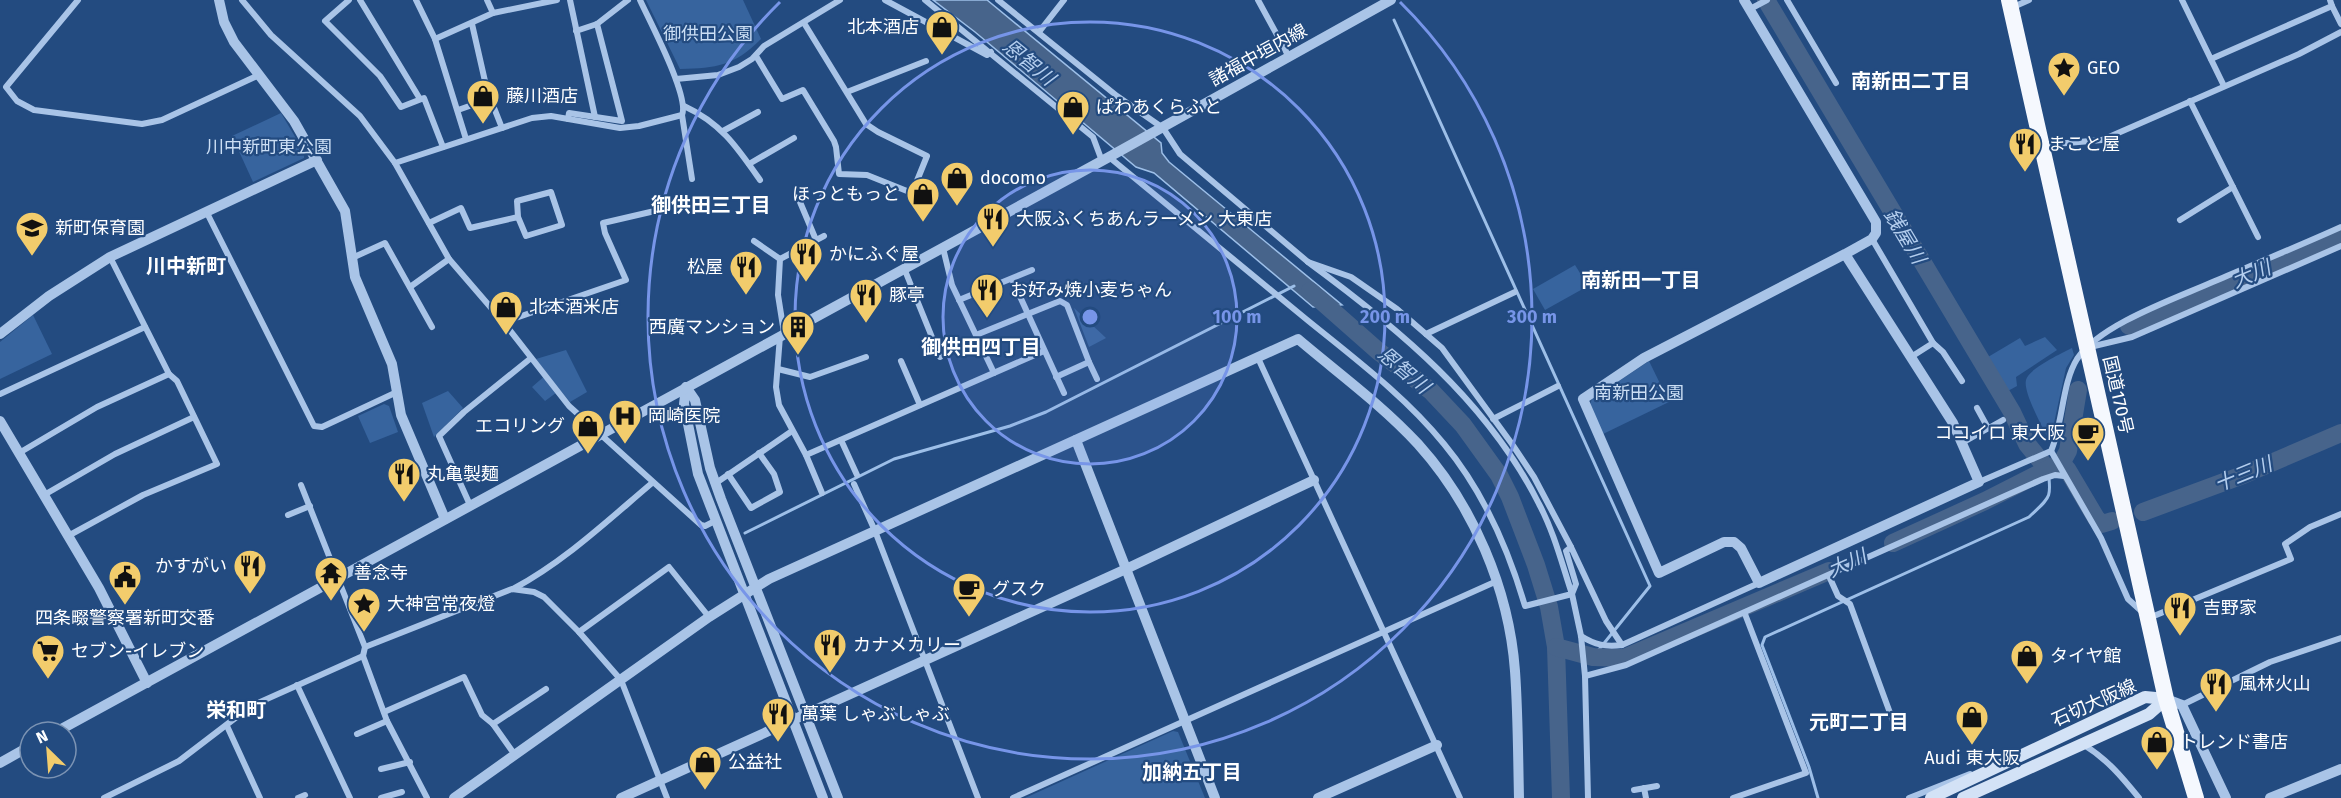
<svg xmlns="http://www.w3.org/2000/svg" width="2341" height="798" viewBox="0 0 2341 798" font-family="'Fira Sans','Noto Sans JP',sans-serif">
<rect width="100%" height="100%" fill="#234b80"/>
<g fill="#37649e">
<path d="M646,0H743L761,39C734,66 717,68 680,69Z"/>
<polygon points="281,113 304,152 304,158 253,182 232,136"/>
<polygon points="1575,265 1588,286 1545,310 1533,289"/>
<polygon points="1074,308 1106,338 1089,347"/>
<polygon points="33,315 52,354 0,379 0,342"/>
<polygon points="2045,337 2057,350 2016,377 2017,386 2006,392 1988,357 2020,338 2025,346"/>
<path d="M2072,348L2074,355L2066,368L2051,437L2048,438C2042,426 2023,392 2026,380C2028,369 2062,353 2072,348Z"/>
<polygon points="566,350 587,392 570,402 560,390 545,401 532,387 547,374 536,359"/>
<polygon points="1649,361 1669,402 1603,434 1589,407 1592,399"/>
<polygon points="448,391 463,408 434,437 422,403"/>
<polygon points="384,404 389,406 398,432 370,443 358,416"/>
<polygon points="1173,731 1178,732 1205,798 1025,798"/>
</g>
<polygon fill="#47648b" stroke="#9dbfe8" stroke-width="1.5" points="933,0 987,0 1161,143 1162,153 1169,162 1342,305 1313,307 1154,173 1136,167 975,32"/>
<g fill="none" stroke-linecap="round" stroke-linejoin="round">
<g stroke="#9dbfe8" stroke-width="3">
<polyline points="1394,20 1650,586 1593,657"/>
<polyline points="745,533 894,459 1010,426 1046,412 1294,286"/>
<path d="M1818,798L1809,767L1762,645L1765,637L2029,517C2050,497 2052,499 2048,470"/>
</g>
<g stroke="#47648b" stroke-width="18">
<polyline points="1766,0 2012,412 2027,444 2048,470"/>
<polyline points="1310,291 1378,351 1431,391 1463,425 1499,475 1510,497 1536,565 1549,607 1556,647 1561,798"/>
<polyline points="2129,326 2341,237"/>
<polyline points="2055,466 2067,469 2096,518 2102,524 2112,521"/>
<polyline points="2143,512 2243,475 2341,433"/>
<polyline points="1893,543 1985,501 2062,462 2068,451 2078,390"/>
<polyline points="1556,647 1593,657 1624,658 1829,571"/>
</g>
<g stroke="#a9c4e7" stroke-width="6">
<polyline points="78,0 6,87 17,101 34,110 142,124 162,120 259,75"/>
<polyline points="242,0 271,35 360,116 395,163 449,259 505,324 569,406 701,525 705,526 715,521"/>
<polyline points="349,0 325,21 380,76 401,107 424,98 443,147"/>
<polyline points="360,0 420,99"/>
<polyline points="416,0 435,39 466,139"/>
<polyline points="487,0 493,13"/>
<polyline points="570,0 595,117"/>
<polyline points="885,0 987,55 991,52"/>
<polyline points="925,0 1093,137 1102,161"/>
<polyline points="998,0 1117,96 1163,128 1180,154 1308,262 1351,277 1397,309 1442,348 1512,444 1534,477 1571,547 1566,551 1576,584 1572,594 1581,636 1585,676 1588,798"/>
<polyline points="1258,0 1289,57"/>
<polyline points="1787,0 1836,83"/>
<polyline points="2182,0 2224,86"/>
<polyline points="2332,6 2341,24"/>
<polyline points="2011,8 2029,0"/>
<polyline points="1750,9 1767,0"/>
<polyline points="472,24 487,90 502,128"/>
<polyline points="576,31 597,24 628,0"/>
<polyline points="1039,32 1064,0"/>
<polyline points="435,39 493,13 557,0"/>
<polyline points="756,56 782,99 803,90 834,141 836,147 839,174 867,175 912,193 927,156 878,132 866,124 804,23"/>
<polyline points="2211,59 2332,6 2330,0"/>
<polyline points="676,79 718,75 739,67 752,59 764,46 840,0"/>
<polyline points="847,92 926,61"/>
<polyline points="2190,101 2258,237"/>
<path d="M684,106C721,123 737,147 760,180"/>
<polyline points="458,110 492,98"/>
<polyline points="682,115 692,179"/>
<polyline points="568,119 569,113 622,121 597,24"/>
<polyline points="723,131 758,112"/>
<polyline points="2044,145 2102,140 2299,54 2341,32"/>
<path d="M1109,157C1175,211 1240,265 1306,319C1354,358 1405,396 1444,444C1483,491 1508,548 1525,606L1572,594C1562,564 1554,532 1539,504C1488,402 1398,328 1308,262"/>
<path d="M395,163L532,118L551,116L620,128L639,126L682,115C690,97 649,20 640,0"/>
<polyline points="749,164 794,138"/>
<polyline points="800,202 816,240"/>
<polyline points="206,211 314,426 322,427 397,392"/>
<polyline points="2180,220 2233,187"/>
<polyline points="429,223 461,208 470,228 518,217 517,201 551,192 562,225 526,236 518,217"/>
<polyline points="1872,239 1933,343 1911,357"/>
<polyline points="754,241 780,259"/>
<polyline points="943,248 952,285 994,373"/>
<polyline points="352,258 385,243 432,327"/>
<polyline points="904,268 940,357"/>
<polyline points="1012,279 1064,393"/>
<polyline points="410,287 449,259"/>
<polyline points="959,300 1032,270"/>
<polyline points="504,322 626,280 605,233 603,223 659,210"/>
<polyline points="784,333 778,295 780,259 824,236"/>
<polyline points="1426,334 1515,292"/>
<polyline points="976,335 1060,301 1067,305 1089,362"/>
<polyline points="780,336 776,387 779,405 806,455 822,493"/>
<polyline points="1933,343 1943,352 1962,381"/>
<polyline points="2090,347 2132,337 2341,246"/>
<polyline points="1258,358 1460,798"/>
<polyline points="901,361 920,405"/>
<polyline points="778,369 810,377 866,357"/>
<polyline points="1056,377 1089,362 1097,379"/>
<polyline points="0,394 145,327"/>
<polyline points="1977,408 1988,428"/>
<polyline points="1493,419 1558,386"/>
<polyline points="841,440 857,475"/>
<polyline points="1962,443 2003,420"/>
<polyline points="2051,451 2101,538 2128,599 2149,618 2291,559 2285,544 2310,527 2341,514"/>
<polyline points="19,453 97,407 169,374"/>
<polyline points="806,455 1044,351"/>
<polyline points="728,474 751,508 780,492 774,474 759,453"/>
<path d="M1979,482L2051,451C2063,423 2062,383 2077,359C2100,324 2177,298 2215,281C2257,263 2299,246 2341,227"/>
<polyline points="716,483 792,431"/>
<polyline points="854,484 875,531 978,798"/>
<polyline points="301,485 365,647 363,656 387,721 427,798"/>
<polyline points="44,495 115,454 194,417"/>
<polyline points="470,505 439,436 464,412 531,358"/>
<polyline points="288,515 310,506"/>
<polyline points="68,536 143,495 217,464 177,381 169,374 110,257"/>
<polyline points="1571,547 1606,621 1622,645"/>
<polyline points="1829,576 1838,596 1850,604 1893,721"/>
<path d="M513,589C565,561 607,521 652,483"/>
<polyline points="579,632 669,567 709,617"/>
<path d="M1581,636C1595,645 1606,647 1622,645L1759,583"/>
<polyline points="365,647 512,589 534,592 544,597 579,632 621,680 667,798"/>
<polyline points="1585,676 1626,665 2043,479 2055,475 2064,476"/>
<polyline points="297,685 350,798"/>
<polyline points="2182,705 2270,662 2341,638"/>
<polyline points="384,712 464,677 482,715 493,724 515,755"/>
<polyline points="493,724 546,689"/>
<polyline points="227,726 260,798"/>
<polyline points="357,734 387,721"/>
<path d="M2084,745C2107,759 2122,777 2139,798"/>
<polyline points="381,769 410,762"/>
<polyline points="1644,788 1646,798"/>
<polyline points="1634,790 1657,786"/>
<polyline points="104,798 179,761 251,706 363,656"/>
<polyline points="298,798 305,795"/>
<polyline points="381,798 402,792"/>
<polyline points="1013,798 1497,581"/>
<polyline points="1733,798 1806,773 1745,614"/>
<polyline points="1909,798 1970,774"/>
</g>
<g stroke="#a9c4e7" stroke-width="10">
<polyline points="219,0 224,22 234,42 294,121 345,211 355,277 392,364 401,415 445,519"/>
<polyline points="1744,0 1876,222 1876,233 1872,239 1845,254 1644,358 1583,399 1659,573 1724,542 1734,542 1741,548 1759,583 1979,482 1953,423 1845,254"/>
<polyline points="0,334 49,296 110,257 317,160"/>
<polyline points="686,387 695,400 710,468 721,499 838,798"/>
<polyline points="686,387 684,404 698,474 823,798"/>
<polyline points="0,421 99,588 147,683"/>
<polyline points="1076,440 1215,798"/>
<polyline points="2166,699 2182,705 2226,798"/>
<polyline points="56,732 1109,157 1391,0"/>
<polyline points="0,763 30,746"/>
<path d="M454,798L709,617L769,579L1298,339C1338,373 1382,405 1418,444C1473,505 1509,589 1515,671C1518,713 1518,756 1519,798"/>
<polyline points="621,798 1126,569 1314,480"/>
<polyline points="1318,798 1437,745"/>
<polyline points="2270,798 2341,769"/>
</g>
<g stroke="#d3e2f6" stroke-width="12">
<polyline points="1931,798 2145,697 2166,699"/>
<polyline points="1963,798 2149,714 2166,699"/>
</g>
<polyline stroke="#f5f8fe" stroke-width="16" points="2009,0 2166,699 2196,798"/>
</g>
<circle cx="1090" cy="317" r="147" fill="#7795e8" fill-opacity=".12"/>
<g fill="none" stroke="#7795e8" stroke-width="3">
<circle cx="1090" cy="317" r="147"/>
<circle cx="1090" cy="317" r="295"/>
<path d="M1400 2A442 442 0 1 1 780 2"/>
</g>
<defs>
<g id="shop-pin" transform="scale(1.725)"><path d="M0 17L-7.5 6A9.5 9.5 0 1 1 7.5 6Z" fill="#f2cc6c" stroke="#234b80"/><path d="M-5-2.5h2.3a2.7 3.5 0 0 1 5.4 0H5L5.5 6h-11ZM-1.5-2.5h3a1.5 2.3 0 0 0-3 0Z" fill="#111"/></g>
<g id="sight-pin" transform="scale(1.725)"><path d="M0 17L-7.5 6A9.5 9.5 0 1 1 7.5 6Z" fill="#f2cc6c" stroke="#234b80"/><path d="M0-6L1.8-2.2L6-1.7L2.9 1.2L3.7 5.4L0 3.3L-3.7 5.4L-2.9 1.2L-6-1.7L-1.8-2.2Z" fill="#111"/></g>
<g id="restaurant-pin" transform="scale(1.725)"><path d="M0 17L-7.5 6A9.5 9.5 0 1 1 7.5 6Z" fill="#f2cc6c" stroke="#234b80"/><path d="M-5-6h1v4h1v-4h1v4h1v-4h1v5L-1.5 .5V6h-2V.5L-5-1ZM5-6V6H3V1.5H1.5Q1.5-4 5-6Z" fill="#111"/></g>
<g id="school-pin" transform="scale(1.725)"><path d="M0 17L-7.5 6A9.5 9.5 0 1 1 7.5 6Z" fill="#f2cc6c" stroke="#234b80"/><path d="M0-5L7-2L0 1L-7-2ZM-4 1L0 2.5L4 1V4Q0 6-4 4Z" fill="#111"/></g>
<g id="building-pin" transform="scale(1.725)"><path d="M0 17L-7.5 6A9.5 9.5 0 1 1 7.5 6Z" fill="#f2cc6c" stroke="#234b80"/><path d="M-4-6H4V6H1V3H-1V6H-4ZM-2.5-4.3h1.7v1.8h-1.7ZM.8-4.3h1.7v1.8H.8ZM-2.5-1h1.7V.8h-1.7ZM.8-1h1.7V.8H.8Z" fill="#111"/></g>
<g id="hospital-pin" transform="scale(1.725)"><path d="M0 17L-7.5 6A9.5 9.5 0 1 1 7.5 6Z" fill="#f2cc6c" stroke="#234b80"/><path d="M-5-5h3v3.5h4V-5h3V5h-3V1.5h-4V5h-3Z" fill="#111"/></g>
<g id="cafe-pin" transform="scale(1.725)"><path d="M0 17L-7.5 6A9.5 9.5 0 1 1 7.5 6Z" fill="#f2cc6c" stroke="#234b80"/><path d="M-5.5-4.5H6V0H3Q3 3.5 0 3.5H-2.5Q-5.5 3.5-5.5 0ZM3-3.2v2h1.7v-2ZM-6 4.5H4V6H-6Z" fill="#111"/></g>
<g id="temple-pin" transform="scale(1.725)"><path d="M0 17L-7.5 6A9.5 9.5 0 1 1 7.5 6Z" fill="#f2cc6c" stroke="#234b80"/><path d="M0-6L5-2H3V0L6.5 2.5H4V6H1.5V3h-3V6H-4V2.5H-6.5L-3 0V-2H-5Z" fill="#111"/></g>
<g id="civic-pin" transform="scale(1.725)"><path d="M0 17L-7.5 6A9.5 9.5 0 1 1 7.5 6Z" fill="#f2cc6c" stroke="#234b80"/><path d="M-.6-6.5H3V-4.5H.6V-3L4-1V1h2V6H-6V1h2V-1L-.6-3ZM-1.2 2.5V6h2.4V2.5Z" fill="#111"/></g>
<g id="supermarket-pin" transform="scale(1.725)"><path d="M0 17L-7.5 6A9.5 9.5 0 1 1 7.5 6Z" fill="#f2cc6c" stroke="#234b80"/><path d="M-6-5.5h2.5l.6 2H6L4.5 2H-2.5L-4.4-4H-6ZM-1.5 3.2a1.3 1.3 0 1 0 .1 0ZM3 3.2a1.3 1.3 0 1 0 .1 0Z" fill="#111"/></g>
</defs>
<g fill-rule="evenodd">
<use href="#shop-pin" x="942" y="27"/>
<use href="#sight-pin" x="2064" y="68"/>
<use href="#shop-pin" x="483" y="96"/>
<use href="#shop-pin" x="1073" y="107"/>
<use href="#restaurant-pin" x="2025" y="144"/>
<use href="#shop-pin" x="957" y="178"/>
<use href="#shop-pin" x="923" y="194"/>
<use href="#restaurant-pin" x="993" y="219"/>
<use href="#school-pin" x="32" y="228"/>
<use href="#restaurant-pin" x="806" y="254"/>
<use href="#restaurant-pin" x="746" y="267"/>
<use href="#restaurant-pin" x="987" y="290"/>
<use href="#restaurant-pin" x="866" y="295"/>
<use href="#shop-pin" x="506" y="307"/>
<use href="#building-pin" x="798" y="327"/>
<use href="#hospital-pin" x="625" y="416"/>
<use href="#shop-pin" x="588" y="426"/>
<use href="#cafe-pin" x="2088" y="433"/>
<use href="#restaurant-pin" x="404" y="474"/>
<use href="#restaurant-pin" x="250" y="566"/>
<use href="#temple-pin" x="331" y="573"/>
<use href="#civic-pin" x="125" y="577"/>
<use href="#cafe-pin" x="969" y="589"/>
<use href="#sight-pin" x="364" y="604"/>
<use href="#restaurant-pin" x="2180" y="608"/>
<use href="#restaurant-pin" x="830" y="645"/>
<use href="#supermarket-pin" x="48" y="651"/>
<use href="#shop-pin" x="2027" y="656"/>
<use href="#restaurant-pin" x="2216" y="684"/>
<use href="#restaurant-pin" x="778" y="714"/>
<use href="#shop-pin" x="1972" y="717"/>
<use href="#shop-pin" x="2157" y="742"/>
<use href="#shop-pin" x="705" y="762"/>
</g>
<g text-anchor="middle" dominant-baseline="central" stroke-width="4.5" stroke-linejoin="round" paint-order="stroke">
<g font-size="18" fill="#fff" stroke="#234b80" text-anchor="start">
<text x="919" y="27" text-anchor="end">北本酒店</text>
<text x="2087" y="68">GEO</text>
<text x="506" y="96">藤川酒店</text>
<text x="1096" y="107">ぱわあくらふと</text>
<text x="2048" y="144">まこと屋</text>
<text x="980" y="178">docomo</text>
<text x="900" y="194" text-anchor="end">ほっともっと</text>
<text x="1016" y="219">大阪ふくちあんラーメン 大東店</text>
<text x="55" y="228">新町保育園</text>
<text x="829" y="254">かにふぐ屋</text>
<text x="723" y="267" text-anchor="end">松屋</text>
<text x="1010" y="290">お好み焼小麦ちゃん</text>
<text x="889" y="295">豚亭</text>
<text x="529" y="307">北本酒米店</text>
<text x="775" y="327" text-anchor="end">西廣マンション</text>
<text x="648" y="416">岡崎医院</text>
<text x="565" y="426" text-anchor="end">エコリング</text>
<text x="2065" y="433" text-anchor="end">ココイロ 東大阪</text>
<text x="427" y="474">丸亀製麺</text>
<text x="227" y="566" text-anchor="end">かすがい</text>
<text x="354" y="573">善念寺</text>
<text x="992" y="589">グスク</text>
<text x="387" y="604">大神宮常夜燈</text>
<text x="2203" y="608">吉野家</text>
<text x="125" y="618" text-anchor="middle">四条畷警察署新町交番</text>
<text x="853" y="645">カナメカリー</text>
<text x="71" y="651">セブン-イレブン</text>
<text x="2050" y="656">タイヤ館</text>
<text x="2239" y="684">風林火山</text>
<text x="801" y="714">萬葉 しゃぶしゃぶ</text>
<text x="2180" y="742">トレンド書店</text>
<text x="1972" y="758" text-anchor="middle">Audi 東大阪</text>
<text x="728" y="762">公益社</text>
</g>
<g font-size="18" fill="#ccdff5" stroke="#234b80">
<text x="708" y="34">御供田公園</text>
<text x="269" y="147">川中新町東公園</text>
<text x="1639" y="393">南新田公園</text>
</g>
<g font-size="18" fill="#fff" stroke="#234b80">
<text transform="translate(1258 55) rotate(-29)">諸福中垣内線</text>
<text transform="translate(2118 395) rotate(77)">国道170号</text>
<text transform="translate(2094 703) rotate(-24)">石切大阪線</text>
</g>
<g font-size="20" font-style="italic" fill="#b4ceee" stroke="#234b80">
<text transform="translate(1029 62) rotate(39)">恩智川</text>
<text transform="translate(1905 236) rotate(59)">銭屋川</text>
<text transform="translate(2251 274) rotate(-23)">大川</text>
<text transform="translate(1404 370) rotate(40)">恩智川</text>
<text transform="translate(2243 474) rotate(-22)">十三川</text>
<text transform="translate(1847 563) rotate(-24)">大川</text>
</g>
<g font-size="20" font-weight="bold" fill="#fff" stroke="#234b80">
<text x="1911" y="81">南新田二丁目</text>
<text x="711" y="205">御供田三丁目</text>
<text x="186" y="266">川中新町</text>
<text x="1641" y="280">南新田一丁目</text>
<text x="981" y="347">御供田四丁目</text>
<text x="236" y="710">栄和町</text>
<text x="1859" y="722">元町二丁目</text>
<text x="1192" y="772">加納五丁目</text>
</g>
</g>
<circle cx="1090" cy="317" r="9" fill="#7795e8" stroke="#234b80" stroke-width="3"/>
<g font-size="18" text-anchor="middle" font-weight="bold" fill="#7795e8" stroke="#234b80" stroke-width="4.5" stroke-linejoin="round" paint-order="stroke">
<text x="1237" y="323">100 m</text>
<text x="1385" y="323">200 m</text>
<text x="1532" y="323">300 m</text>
</g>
<g transform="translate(48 750) rotate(335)"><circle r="28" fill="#234b80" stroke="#7b93b3" stroke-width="1.5"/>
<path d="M0-4.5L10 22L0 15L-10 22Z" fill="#f2cc6c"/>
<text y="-9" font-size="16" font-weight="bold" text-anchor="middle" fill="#ffffff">N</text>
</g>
</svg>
